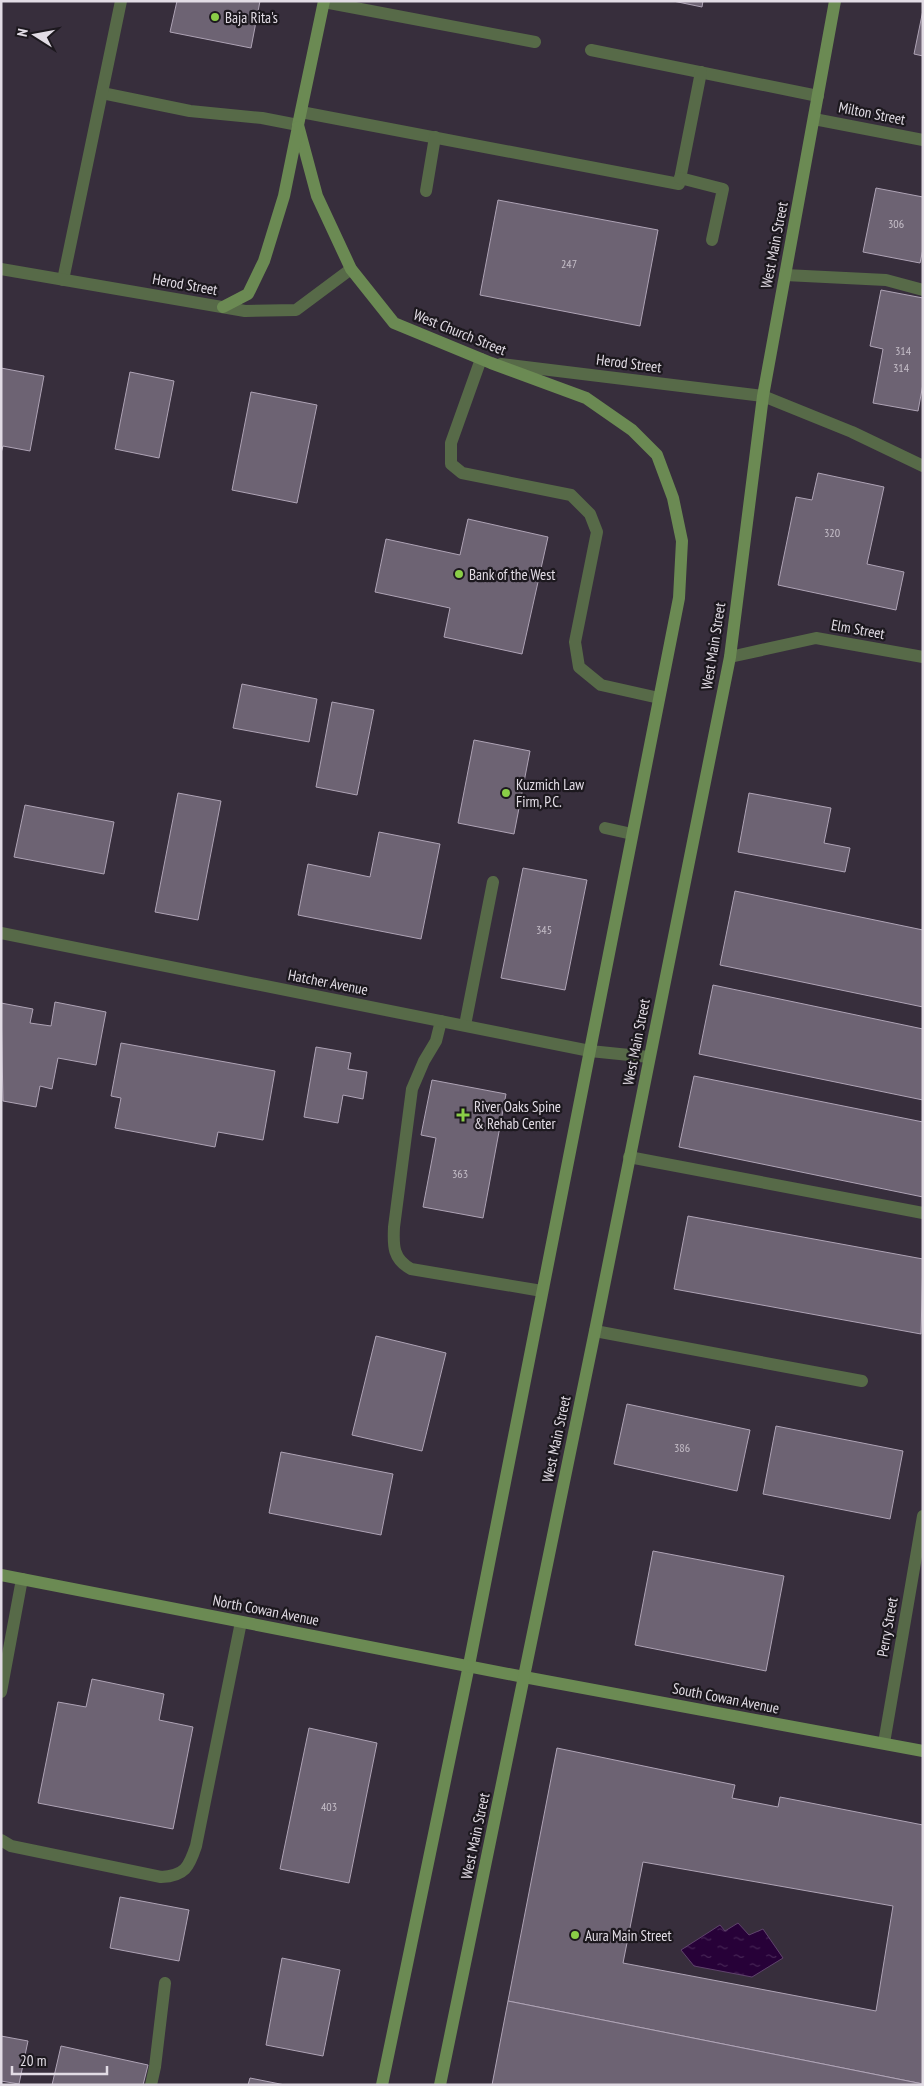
<svg xmlns="http://www.w3.org/2000/svg" width="924" height="2086" viewBox="0 0 924 2086" font-family="'PT Sans Narrow',sans-serif">
<defs>
<pattern id="water-ripples" width="26" height="14" patternUnits="userSpaceOnUse" patternTransform="scale(1.25)"><rect width="26" height="14" fill="#270138"/><path d="M2 4q2-2 4 0t4 0M15 11q2-2 4 0t4 0" fill="none" stroke="#462555"/></pattern>
</defs>
<rect width="100%" height="100%" fill="#372e3c"/>
<polygon fill="url(#water-ripples)" stroke="#5f436c" points="738,1923 749,1935 763,1929 783,1958 752,1977 694,1966 681,1950 720,1925 725,1931"/>
<g fill="#6d6373" stroke="#aea3b5" fill-rule="evenodd">
<polygon points="177,1 260,1 251,48 170,32"/>
<polygon points="673,1 703,1 702,7"/>
<polygon points="923,10 923,56 914,54"/>
<polygon points="876,188 923,197 923,249 920,263 863,252"/>
<polygon points="498,200 658,230 640,326 480,295"/>
<polygon points="881,290 923,298 923,384 918,411 873,403 883,349 870,346"/>
<polygon points="1,368 44,376 30,451 3,446 1,453"/>
<polygon points="130,372 174,381 159,458 115,449"/>
<polygon points="251,392 317,405 297,503 232,490"/>
<polygon points="818,473 884,487 867,564 904,572 896,610 778,585 796,497 812,500"/>
<polygon points="468,519 548,537 522,654 444,637 450,608 375,592 386,539 460,555"/>
<polygon points="242,684 317,699 309,742 233,728"/>
<polygon points="332,702 374,710 357,795 316,787"/>
<polygon points="474,740 530,751 514,834 458,823"/>
<polygon points="178,793 221,801 198,920 155,912"/>
<polygon points="749,793 831,808 824,843 850,848 845,872 738,852"/>
<polygon points="25,805 114,822 104,874 14,857"/>
<polygon points="379,832 440,844 421,939 298,915 308,864 370,877"/>
<polygon points="523,868 587,880 565,990 501,978"/>
<polygon points="735,891 923,930 923,1007 720,965"/>
<polygon points="713,985 923,1029 923,1100 699,1054"/>
<polygon points="55,1002 106,1012 96,1065 58,1058 52,1089 40,1086 36,1107 3,1101 1,1003 33,1009 30,1023 51,1026"/>
<polygon points="121,1043 275,1071 263,1140 218,1132 215,1147 115,1128 121,1098 111,1096"/>
<polygon points="316,1047 351,1053 348,1069 367,1072 363,1099 343,1095 338,1123 304,1117"/>
<polygon points="694,1076 923,1122 923,1197 679,1147"/>
<polygon points="432,1080 506,1094 483,1218 423,1207 436,1138 421,1135"/>
<polygon points="688,1216 923,1259 921,1334 674,1289"/>
<polygon points="376,1336 446,1353 422,1451 352,1435"/>
<polygon points="627,1404 750,1430 737,1491 614,1464"/>
<polygon points="776,1426 903,1451 890,1519 763,1494"/>
<polygon points="281,1452 393,1474 381,1535 269,1513"/>
<polygon points="653,1551 784,1576 766,1671 635,1645"/>
<polygon points="92,1679 164,1694 159,1720 193,1727 173,1829 38,1803 58,1702 86,1707"/>
<polygon points="309,1728 377,1743 349,1883 280,1869"/>
<path d="M557,1748L735,1785L732,1798L778,1807L780,1797L923,1825V2084L508,2001ZM643,1862L893,1906L876,2011L623,1963Z"/>
<polygon points="120,1897 189,1910 179,1961 110,1948"/>
<polygon points="282,1958 340,1970 323,2056 266,2045"/>
<polygon points="508,2001 923,2084 923,2085 492,2085"/>
<polygon points="1,2036 28,2041 19,2084 1,2081"/>
<polygon points="61,2046 148,2065 143,2085 52,2085"/>
<polygon points="250,2078 285,2085 248,2085"/>
</g>
<g fill="none" stroke-linecap="round" stroke-linejoin="round">
<g stroke="#576a48" stroke-width="12">
<polyline points="324,2 535,42"/>
<polyline points="591,50 818,96"/>
<polyline points="102,93 190,111 262,118 298,125"/>
<polyline points="301,112 679,184 701,72"/>
<polyline points="680,178 723,189 712,240"/>
<polyline points="426,191 435,137"/>
<polyline points="785,275 886,280 923,290"/>
<polyline points="63,280 121,1"/>
<polyline points="481,359 451,443 451,464 462,473 571,495 590,514 597,532 575,642 579,667 601,685 659,698"/>
<polyline points="763,396 852,432 923,466"/>
<polyline points="605,828 632,834"/>
<path d="M441,1021L436,1041L424,1061L412,1089L394,1227C393,1246 393,1259 411,1269L542,1291"/>
<polyline points="465,1025 493,882"/>
<polyline points="629,1157 923,1213"/>
<polyline points="595,1331 862,1381"/>
<polyline points="1,1692 22,1579"/>
<path d="M1,1840L11,1846L161,1877C185,1876 189,1867 196,1846L241,1622"/>
<polyline points="151,2085 155,2067 165,1983"/>
</g>
<g stroke="#576a48" stroke-width="12">
<polyline points="814,119 923,140"/>
<polyline points="1,269 245,311 296,310 351,269"/>
<polyline points="501,364 763,396"/>
<polyline points="730,657 816,638 923,657"/>
<polyline points="1,933 590,1051 649,1057"/>
<polyline points="884,1743 923,1516"/>
</g>
<g stroke="#6b8a53" stroke-width="12">
<polyline points="324,1 298,125 317,196 351,269 394,323 491,363 586,398 632,430 657,455 673,498 682,541 679,598 469,1665 382,2085"/>
<polyline points="223,307 248,294 264,261 284,196 298,127"/>
<polyline points="1,1575 524,1677 923,1751"/>
<polyline points="440,2085 595,1331 730,657 763,396 835,1"/>
</g>
</g>
<g fill="#8ace47" stroke="#1c181e" stroke-width="2">
<circle cx="215" cy="17" r="5"/>
<circle cx="459" cy="574" r="5"/>
<circle cx="506" cy="793" r="5"/>
<path d="M460.5 1107.5h5v5h5v5h-5v5h-5v-5h-5v-5h5z"/>
<circle cx="575" cy="1935" r="5"/>
</g>
<g text-anchor="middle" dominant-baseline="central" stroke-width="4.5" stroke-linejoin="round" paint-order="stroke">
<g font-size="12" fill="#c5bec8">
<text x="896" y="223">306</text>
<text x="569" y="263">247</text>
<text x="903" y="350">314</text>
<text x="901" y="367">314</text>
<text x="832" y="532">320</text>
<text x="544" y="929">345</text>
<text x="460" y="1173">363</text>
<text x="682" y="1447">386</text>
<text x="329" y="1806">403</text>
</g>
<g font-size="15" fill="#e2dce5" stroke="#1c181e" text-anchor="start">
<text x="225" y="17">Baja Rita's</text>
<text x="469" y="574">Bank of the West</text>
<text x="516" y="784">Kuzmich Law<tspan x="516" dy="17">Firm, P.C.</tspan></text>
<text x="474" y="1106">River Oaks Spine<tspan x="474" dy="17">&amp; Rehab Center</tspan></text>
<text x="585" y="1935">Aura Main Street</text>
</g>
<g font-size="15" fill="#e2dce5" stroke="#1c181e">
<text transform="translate(872 113) rotate(11)">Milton Street</text>
<text transform="translate(774 245) rotate(-79)">West Main Street</text>
<text transform="translate(185 284) rotate(10)">Herod Street</text>
<text transform="translate(460 332) rotate(22)">West Church Street</text>
<text transform="translate(629 363) rotate(7)">Herod Street</text>
<text transform="translate(858 629) rotate(10)">Elm Street</text>
<text transform="translate(713 646) rotate(-81)">West Main Street</text>
<text transform="translate(328 982) rotate(11)">Hatcher Avenue</text>
<text transform="translate(636 1042) rotate(-79)">West Main Street</text>
<text transform="translate(556 1439) rotate(-78)">West Main Street</text>
<text transform="translate(266 1610) rotate(11)">North Cowan Avenue</text>
<text transform="translate(887 1627) rotate(-80)">Perry Street</text>
<text transform="translate(726 1698) rotate(11)">South Cowan Avenue</text>
<text transform="translate(475 1836) rotate(-78)">West Main Street</text>
</g>
</g>
<rect width="924" height="2086" fill="none" stroke="#e2dce5" stroke-width="5"/>
<g transform="translate(35 35) rotate(281)" stroke="#1c181e" stroke-width="4" paint-order="stroke">
<path d="M0-4L9 19L0 12L-9 19Z" fill="#e2dce5"/>
<text y="-8" font-size="14" font-weight="bold" text-anchor="middle" fill="#e2dce5">N</text>
</g>
<path d="M12 2066v8h95v-8" fill="none" stroke="#e2dce5" stroke-width="2.5"/>
<text x="20" y="2066" font-size="15" fill="#e2dce5" stroke="#1c181e" stroke-width="4" paint-order="stroke">20 m</text>
</svg>
